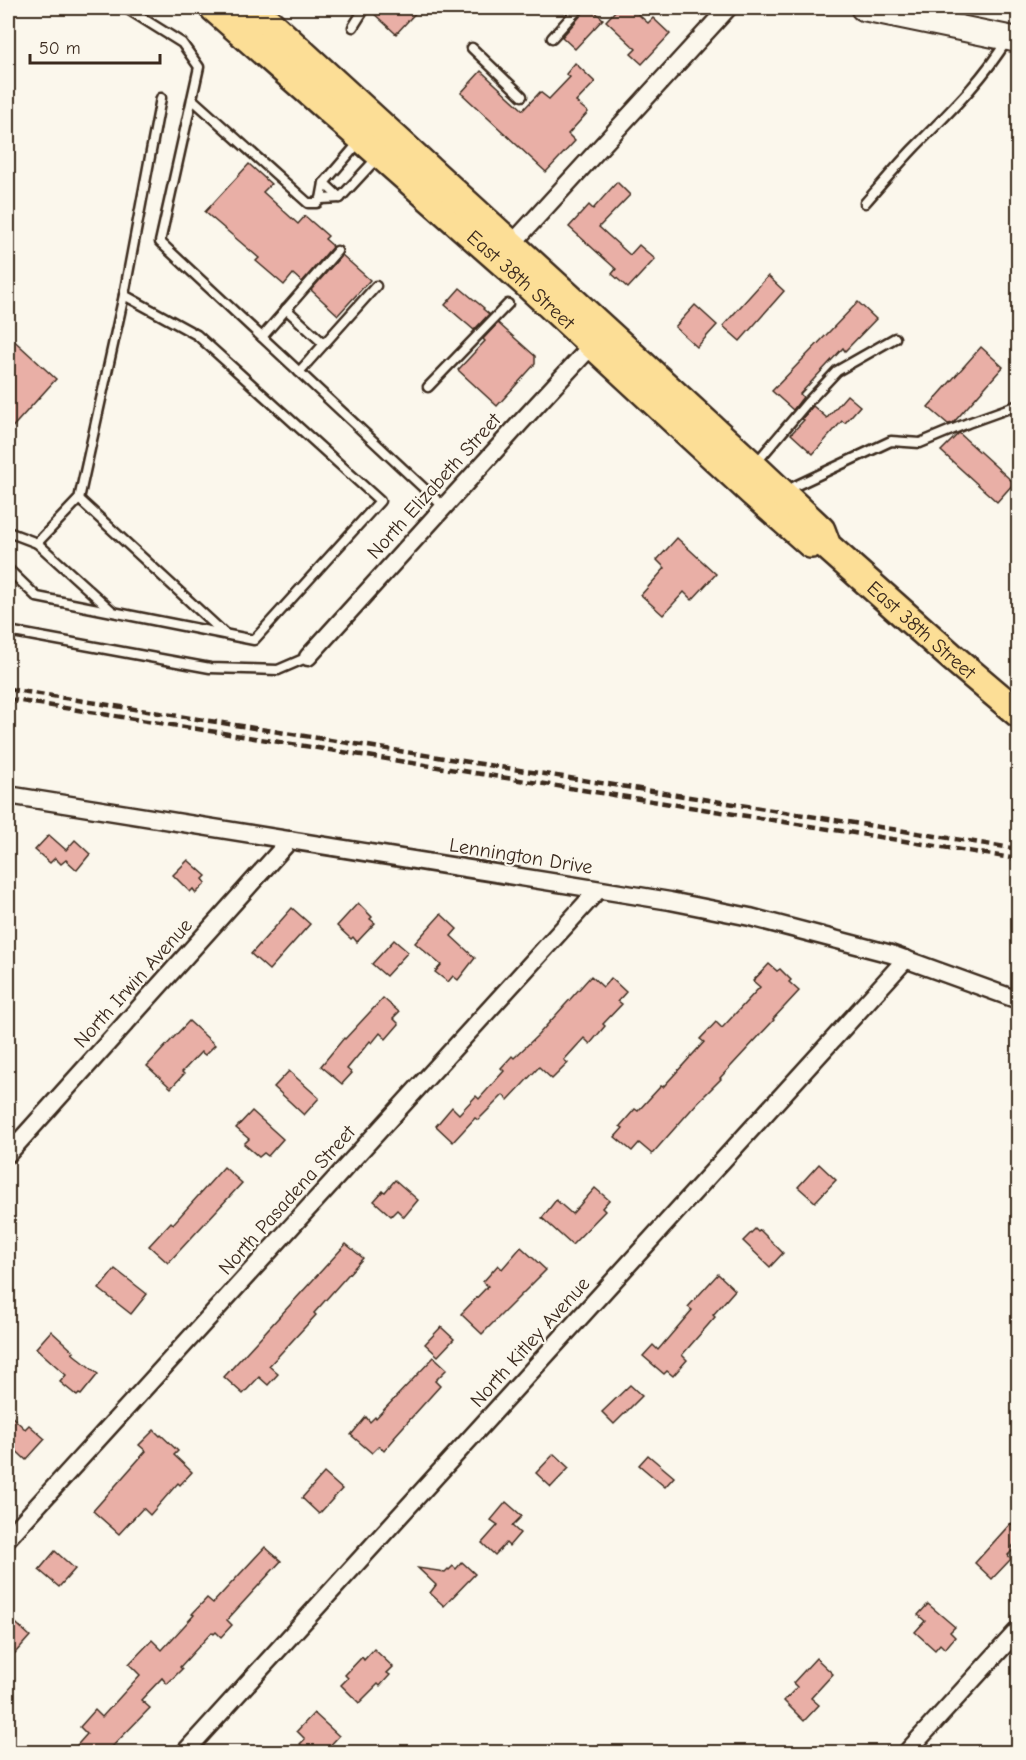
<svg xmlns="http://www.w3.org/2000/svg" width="1026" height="1760" viewBox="0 0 1026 1760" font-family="'Comic Neue',sans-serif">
<rect width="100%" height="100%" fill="#fbf7ec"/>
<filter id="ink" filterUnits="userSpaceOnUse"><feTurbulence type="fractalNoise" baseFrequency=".0167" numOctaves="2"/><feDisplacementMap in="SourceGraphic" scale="12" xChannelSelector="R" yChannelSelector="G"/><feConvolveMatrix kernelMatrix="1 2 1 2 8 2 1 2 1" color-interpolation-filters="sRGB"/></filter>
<g filter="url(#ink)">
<g fill="#e9afa6" stroke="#3b2a1e" stroke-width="1.5">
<polygon points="371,8 420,8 396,34 371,11"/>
<polygon points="585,8 591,8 603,19 575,49 562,37 584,12"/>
<polygon points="618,8 631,8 648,23 653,18 670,34 642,64 631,54 636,49 606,21"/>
<polygon points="575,63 595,82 576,102 588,112 568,134 575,141 546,172 461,93 481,71 523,110 540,92 549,99 570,77 566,74"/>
<polygon points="249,164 271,184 263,192 298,224 305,216 328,236 325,239 333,246 302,282 293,274 284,285 256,261 259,258 205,212"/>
<polygon points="617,182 630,195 599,227 630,255 639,245 655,259 628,288 612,274 616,269 569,227 589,205 593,209"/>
<polygon points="342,255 370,280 338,315 311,290"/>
<polygon points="768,276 784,291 740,341 723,326"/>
<polygon points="460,288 484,308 483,309 489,314 474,330 445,305"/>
<polygon points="858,302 876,319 845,351 843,348 800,394 803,397 793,410 772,391"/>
<polygon points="695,305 717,325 697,347 675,327"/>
<polygon points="498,323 535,356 535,364 497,406 458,370 485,341 483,339"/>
<polygon points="8,335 56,379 8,432"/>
<polygon points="981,347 1003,367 953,423 948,424 928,407"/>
<polygon points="847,395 860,406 845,423 842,421 813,454 791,434 804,420 802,419 813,406 827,418"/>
<polygon points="959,433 1014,483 997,502 941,451"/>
<polygon points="677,538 716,574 692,600 684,592 663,615 641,595 665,568 657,560"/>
<polygon points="49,835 66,850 75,840 90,854 77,870 66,860 61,864 55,858 50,863 35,850"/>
<polygon points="188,860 206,876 203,879 206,883 196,893 193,889 190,892 173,875"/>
<polygon points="358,903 372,917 370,919 375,923 357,942 353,937 351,939 337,926"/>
<polygon points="292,908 310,924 269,970 251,954"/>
<polygon points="441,914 457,929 451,936 475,958 458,980 453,976 448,982 435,972 441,965 415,943"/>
<polygon points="394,940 408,952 386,976 372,964"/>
<polygon points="769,964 777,971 780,969 791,980 789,982 799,991 773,1019 774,1020 720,1078 721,1079 698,1102 652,1154 639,1143 632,1151 615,1137 623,1128 620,1126 635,1109 638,1111 661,1086 663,1087 704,1042 700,1039 716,1022 722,1028 760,987 753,981"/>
<polygon points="591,976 603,987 611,978 626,992 618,1001 622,1004 603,1024 605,1026 590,1044 584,1038 564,1060 568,1063 552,1079 539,1067 508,1100 503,1095 478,1120 475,1118 453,1142 436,1126 441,1120 452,1107 459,1114 476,1096 479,1099 504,1071 501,1068 512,1056 514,1058 538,1035"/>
<polygon points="383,998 399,1012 393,1018 399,1024 386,1039 380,1033 372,1043 370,1041 347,1069 352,1073 342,1084 321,1066 344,1038 345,1039"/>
<polygon points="189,1021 215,1045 205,1055 201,1052 182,1072 184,1074 171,1088 147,1066"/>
<polygon points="289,1071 319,1098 304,1115 274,1087"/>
<polygon points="252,1111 283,1139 268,1156 264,1153 259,1157 244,1144 249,1139 236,1128"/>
<polygon points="819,1164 836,1180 815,1202 798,1187"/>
<polygon points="224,1167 242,1183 168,1263 149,1246 171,1222 173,1224"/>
<polygon points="395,1180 418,1200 404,1217 397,1210 391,1216 374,1201 383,1191 385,1192"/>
<polygon points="595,1188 609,1200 602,1208 605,1211 572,1245 542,1218 556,1200 572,1214"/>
<polygon points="755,1229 758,1232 760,1230 783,1253 770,1267 743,1241"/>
<polygon points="346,1244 363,1258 314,1313 316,1315 269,1366 278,1374 268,1385 259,1377 243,1394 224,1377"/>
<polygon points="521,1247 546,1270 482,1334 461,1314 488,1286 483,1282 498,1265 502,1269"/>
<polygon points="115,1269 147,1294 131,1314 99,1289"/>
<polygon points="718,1274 735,1290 713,1315 715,1317 682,1355 687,1360 673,1376 667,1371 664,1374 643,1356 653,1345 658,1350 692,1310 688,1307"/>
<polygon points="441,1327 454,1339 438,1356 425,1344"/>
<polygon points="51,1331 74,1352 72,1353 98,1374 81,1395 79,1394 77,1396 60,1382 66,1375 36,1348"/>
<polygon points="434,1357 447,1369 435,1381 440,1386 394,1437 395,1438 384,1451 379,1446 372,1453 351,1435 366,1417 370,1422 375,1417 376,1418"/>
<polygon points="630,1385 642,1396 614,1424 602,1412"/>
<polygon points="8,1413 25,1429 29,1425 45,1439 26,1460 8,1443"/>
<polygon points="154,1430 160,1436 161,1435 178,1451 174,1455 192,1472 180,1485 178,1483 150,1515 143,1508 119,1534 93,1511 146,1451 139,1445"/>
<polygon points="554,1454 569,1468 551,1487 536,1473"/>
<polygon points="648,1455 674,1477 665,1487 639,1465"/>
<polygon points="324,1473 342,1489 319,1514 302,1498"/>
<polygon points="506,1502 522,1516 512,1526 520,1533 509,1546 506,1543 495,1555 482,1543 498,1525 491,1520"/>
<polygon points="1011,1523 1018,1531 1018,1540 1012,1547 1014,1549 1008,1555 1011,1559 992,1579 975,1563"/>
<polygon points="265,1547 281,1561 227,1620 232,1625 221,1637 216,1632 214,1634 212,1632 180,1667 182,1669 167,1684 162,1678 141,1700 150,1708 107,1752 71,1752 87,1734 80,1727 95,1710 102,1717 140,1675 129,1664 152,1640 162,1650 194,1615 192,1614 207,1598 213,1603"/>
<polygon points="55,1551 75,1569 59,1587 39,1570"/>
<polygon points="462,1562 475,1574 444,1606 430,1593 436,1585 418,1568 445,1572 448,1569 449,1570 453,1566 456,1569"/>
<polygon points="928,1604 955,1627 950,1632 955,1637 945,1649 940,1644 935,1650 915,1632 925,1621 918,1615"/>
<polygon points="8,1616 30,1636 8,1661"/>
<polygon points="374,1649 393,1667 387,1673 390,1675 380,1686 378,1684 359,1703 341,1685 348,1678 345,1675 362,1657 364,1660"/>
<polygon points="816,1658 833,1674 811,1698 819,1705 804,1721 784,1701 797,1687 793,1683"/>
<polygon points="314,1713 339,1736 324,1752 309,1752 300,1744 305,1739 297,1731"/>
</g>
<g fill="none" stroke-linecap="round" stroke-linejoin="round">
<g stroke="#3b2a1e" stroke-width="13">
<g id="lane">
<polyline points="126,8 182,43 199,67 160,242 444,507"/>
<polyline points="353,27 365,8"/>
<polyline points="552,38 579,8"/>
<polyline points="472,48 522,96"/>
<polyline points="192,99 308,203 317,203 321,199"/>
<polyline points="361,140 324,183 340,198 378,157"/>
<polyline points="324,183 321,199 340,198"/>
<path d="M865,203C881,185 896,167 912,150C947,114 980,84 1007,40"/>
<polyline points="286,309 324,344"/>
<polyline points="262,337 337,251"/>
<polyline points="299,372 376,286"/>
<polyline points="428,387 508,304"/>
<polyline points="756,463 807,403 837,371 895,338"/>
<polyline points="788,494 795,486 891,441 920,443 968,423 1018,405"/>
<polyline points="79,499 124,295"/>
<polyline points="8,532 37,543 79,499 225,634"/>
<polyline points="37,543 112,611"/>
<polyline points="8,569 37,597 254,640 380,501 197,335 124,295 161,98"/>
<polyline points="8,631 210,668 278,670 308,657"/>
</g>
</g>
<g stroke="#3b2a1e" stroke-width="21">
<g id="street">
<polyline points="512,244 728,8"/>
<polyline points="308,657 521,422 593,344"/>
<polyline points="8,795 670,901 750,917 891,954 1018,1000"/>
<polyline points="8,1154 290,840"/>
<polyline points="8,1538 598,890"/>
<polyline points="185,1752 906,959"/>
<polyline points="907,1752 1018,1630"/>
</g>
</g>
<g stroke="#3b2a1e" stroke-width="28">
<polyline id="secondary" points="863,8 1018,40"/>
</g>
<g stroke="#3b2a1e" stroke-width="32">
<g id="primary">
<path id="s1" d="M214,8L526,283L752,492L811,544"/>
<path id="s2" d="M253,8L753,466L821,530L827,546L952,657L1018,713"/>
</g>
</g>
<use href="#lane" stroke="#fbf7ec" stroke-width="8"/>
<use href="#street" stroke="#fbf7ec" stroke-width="16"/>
<use href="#secondary" stroke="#fbf7ec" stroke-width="24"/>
<use href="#primary" stroke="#fcde96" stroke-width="27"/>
<g stroke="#3b2a1e" stroke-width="4.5" stroke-dasharray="9 4.5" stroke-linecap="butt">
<polyline points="8,689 1018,849"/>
<polyline points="8,699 1018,859"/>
</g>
</g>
</g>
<g text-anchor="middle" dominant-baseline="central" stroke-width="4.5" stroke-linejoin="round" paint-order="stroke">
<g font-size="20" fill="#3b2a1e" stroke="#fbf7ec">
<text stroke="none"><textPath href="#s1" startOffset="410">East 38th Street</textPath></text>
<text transform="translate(434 486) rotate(-48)">North Elizabeth Street</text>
<text stroke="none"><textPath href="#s2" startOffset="915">East 38th Street</textPath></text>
<text transform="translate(521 856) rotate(9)">Lennington Drive</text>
<text transform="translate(133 983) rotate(-48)">North Irwin Avenue</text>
<text transform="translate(287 1200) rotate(-48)">North Pasadena Street</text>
<text transform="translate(530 1342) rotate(-48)">North Kitley Avenue</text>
</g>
</g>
<rect width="1026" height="1760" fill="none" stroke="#fbf7ec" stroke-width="30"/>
<rect x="15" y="15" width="996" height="1730" fill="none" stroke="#3b2a1e" stroke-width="2" filter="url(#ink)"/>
<path d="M30 54v9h130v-9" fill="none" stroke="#3b2a1e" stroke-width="3"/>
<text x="39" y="54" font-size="18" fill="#3b2a1e" stroke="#fbf7ec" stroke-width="4.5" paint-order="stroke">50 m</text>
</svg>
